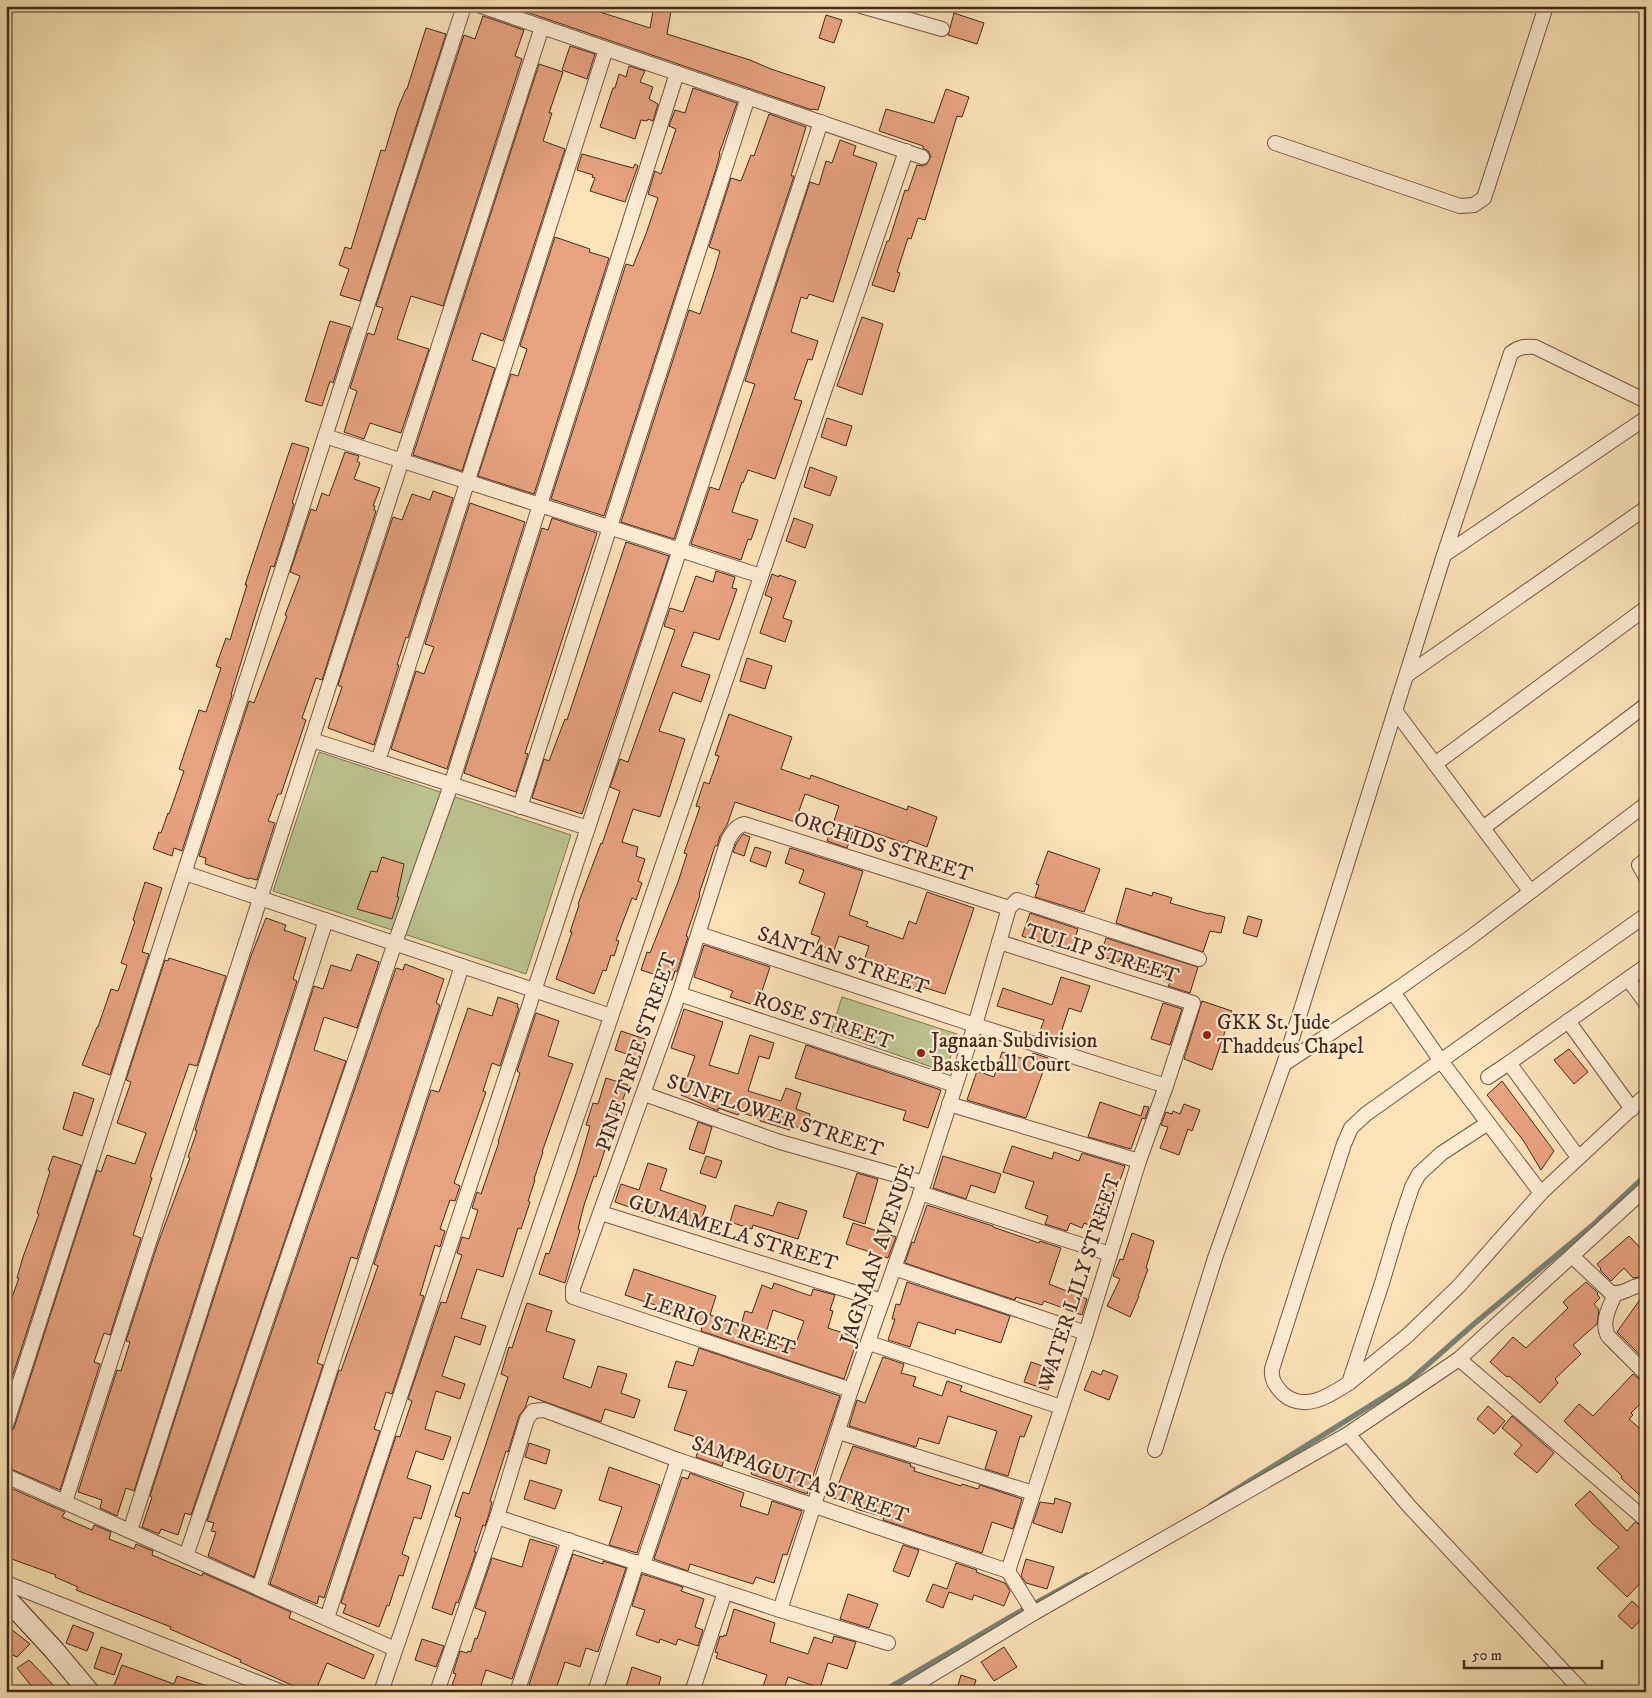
<svg xmlns="http://www.w3.org/2000/svg" width="1652" height="1698" viewBox="0 0 1652 1698" font-family="'IM FELL DW Pica',serif">
<rect width="100%" height="100%" fill="#fbe2b9"/>
<filter id="stains"><feTurbulence type="fractalNoise" baseFrequency=".004" numOctaves="4"/><feColorMatrix values="0 0 0 0 .2 0 0 0 0 .09 0 0 0 0 .02 0 0 0 .5 -.17"/></filter>
<radialGradient id="worn" r=".72"><stop offset=".6" stop-color="#630" stop-opacity="0"/><stop offset="1" stop-color="#630" stop-opacity=".3"/></radialGradient>
<g fill="#bcc491" stroke="#817655">
<polygon points="319,752 571,835 526,974 273,891"/>
<polygon points="842,997 957,1034 946,1072 831,1032"/>
</g>
<g fill="none" stroke-linecap="round" stroke-linejoin="round">
<g stroke="#7b8272" stroke-width="5.5">
<polyline points="1211,1505 1408,1382 1475,1323 1594,1224 1646,1175"/>
<polyline points="882,1692 1014,1615 1087,1575"/>
</g>
</g>
<g fill="#e7a281" stroke="#462819" fill-rule="evenodd">
<polygon points="509,6 581,6 650,28 654,6 672,6 667,34 750,60 771,69 825,87 818,110 813,109 812,110"/>
<polygon points="954,13 984,23 977,44 948,35"/>
<polygon points="826,15 842,20 834,43 819,38"/>
<polygon points="483,16 524,30 515,56 522,59 443,306 411,296 397,339 429,349 401,433 370,423 364,439 344,432 357,391 350,388 368,333 374,335 383,308 376,306 464,35 475,39"/>
<polygon points="426,28 446,34 360,301 340,295 349,269 339,265 345,247 351,249 381,150 385,151 398,108 406,89 407,89"/>
<polygon points="570,46 595,54 587,79 562,70"/>
<polygon points="539,64 563,72 549,113 552,113 543,141 565,149 503,341 481,333 472,360 495,368 462,471 413,455"/>
<polygon points="629,66 645,71 640,82 653,87 649,99 658,104 653,121 648,119 647,121 641,120 635,139 600,127 613,88 615,88 619,74 626,77"/>
<polygon points="693,88 737,103 719,154 720,154 715,172 604,516 551,499 626,264 633,266 646,234 658,198 648,194 655,171 661,174 676,129 669,126 675,110 685,113"/>
<polygon points="946,89 969,97 962,117 957,116 925,220 918,218 911,239 908,238 897,272 900,273 894,292 872,285 887,241 889,241 905,190 908,191 917,165 923,166 927,164 931,156 928,151 923,148 923,146 879,131 886,109 934,123"/>
<polygon points="769,114 806,127 791,176 794,176 674,539 621,522 689,310 700,314 714,272 720,251 709,247 731,178 741,181 751,155 754,156"/>
<polygon points="840,140 856,146 853,155 877,163 833,302 809,294 807,299 801,297 791,332 818,341 812,360 808,359 794,399 802,401 775,479 748,470 743,483 742,482 732,512 758,520 751,540 748,539 741,560 691,544 710,487 719,490 755,384 745,381 810,182 819,185 826,161 832,163"/>
<polygon points="582,154 633,168 635,164 638,166 625,202 590,191 595,178 592,177 593,175 577,170"/>
<polygon points="555,237 590,249 589,252 609,258 534,494 478,476 511,374 518,376 527,349 520,346"/>
<polygon points="862,317 883,324 862,395 837,386"/>
<polygon points="330,321 351,327 333,383 330,381 322,406 305,401"/>
<polygon points="827,418 852,426 846,446 821,437"/>
<polygon points="292,443 309,448 292,503 294,504 274,567 271,566 256,613 231,695 232,695 182,851 174,848 172,856 153,849 159,832 161,833 168,813 169,814 184,771 179,769 199,710 206,712 221,668 216,666 226,638 230,640 247,585 245,585"/>
<polygon points="345,452 359,456 357,461 360,463 354,479 380,488 373,506 375,506 374,510 376,511 322,680 316,678 302,718 306,720 281,794 278,794 268,821 275,823 257,880 249,878 249,879 205,864 206,858 199,856 249,701 254,703 287,616 285,615 300,576 290,572 311,509 316,511 322,493 329,496"/>
<polygon points="810,467 837,477 830,496 804,487"/>
<polygon points="433,491 453,498 408,638 406,637 397,665 399,665 374,745 328,728 342,687 338,685 393,517 402,520 412,494 430,500"/>
<polygon points="470,503 525,522 447,769 391,749 416,671 424,674 434,647 425,644"/>
<polygon points="552,518 597,533 525,753 528,754 516,792 464,773 542,528 548,530"/>
<polygon points="794,518 813,525 805,548 786,541"/>
<polygon points="626,542 669,556 582,814 532,798 544,759 549,761 565,719 567,720"/>
<polygon points="716,571 735,577 732,588 737,589 719,640 694,632 681,666 710,675 701,702 673,692 659,731 685,739 660,817 633,809 622,842 638,847 636,856 645,859 638,881 642,883 636,900 632,898 616,940 619,941 614,956 611,955 606,971 603,970 594,994 556,979 572,932 570,932 579,905 578,904 601,843 602,844 620,791 610,787 620,759 628,762 675,630 664,626 670,608 683,612 696,576 713,582"/>
<polygon points="772,574 779,577 779,575 796,581 783,618 792,621 785,642 760,633 772,598 765,595"/>
<polygon points="747,658 772,666 765,689 740,681"/>
<polygon points="729,714 792,737 781,769 810,779 811,775 907,810 908,806 937,817 927,847 909,840 907,844 855,826 847,848 827,841 839,806 805,794 795,822 735,802 727,825 720,836 717,846 715,846 699,894 700,895 686,936 688,937 677,972 675,971 672,980 641,970 647,952 650,953 678,882 687,854 684,853 700,807 696,806 704,782 709,784 719,756 715,755"/>
<polygon points="743,834 750,837 744,856 733,852 736,844"/>
<polygon points="755,847 771,852 766,867 750,861"/>
<polygon points="790,848 863,871 849,915 868,922 866,926 903,939 909,921 916,924 927,892 974,908 945,994 919,986 918,990 890,980 894,968 865,958 869,946 839,936 834,950 817,945 820,937 811,934 825,893 799,883 804,870 785,863"/>
<polygon points="1048,851 1100,869 1084,912 1035,897 1039,885 1036,884"/>
<polygon points="382,857 404,864 397,897 399,897 392,919 357,909 371,871 377,872"/>
<polygon points="145,882 162,888 142,952 149,954 110,1075 82,1065 97,1027 98,1027 111,989 118,991 127,965 121,963 135,921 133,920"/>
<polygon points="1126,888 1152,896 1153,892 1172,898 1170,903 1209,914 1209,913 1225,917 1221,933 1210,931 1203,952 1116,923"/>
<polygon points="1030,913 1078,929 1070,952 1022,936"/>
<polygon points="1248,916 1262,920 1257,937 1243,933"/>
<polygon points="266,918 286,925 284,930 306,938 293,979 297,981 134,1491 126,1488 117,1516 100,1508 102,1500 78,1492 117,1370 121,1371 130,1342 126,1341 158,1243 190,1158 188,1157 197,1131 195,1130 213,1072 251,956"/>
<polygon points="1106,938 1198,967 1190,993 1168,986 1170,983 1164,981 1166,973 1120,959 1119,962 1100,956"/>
<polygon points="704,945 770,967 757,1006 730,997 733,991 694,977"/>
<polygon points="357,954 379,962 357,1028 324,1017 314,1050 346,1061 191,1515 185,1513 178,1535 161,1529 159,1534 142,1527 152,1497 150,1496 314,986 323,989 331,965 351,971"/>
<polygon points="169,958 226,976 197,1066 189,1064 150,1177 152,1178 133,1235 141,1238 110,1335 104,1333 94,1362 100,1364 60,1490 6,1467 6,1434 11,1432 14,1428 97,1170 101,1172 107,1155 135,1164 146,1133 117,1123 131,1082 126,1080 165,960 168,961"/>
<polygon points="405,964 444,979 436,1003 440,1005 357,1259 351,1257 317,1363 323,1365 254,1577 208,1556 216,1532 211,1531 214,1523 207,1521 396,968 403,970"/>
<polygon points="1061,977 1090,986 1081,1012 1069,1008 1058,1042 1038,1036 1044,1020 997,1006 1003,988 1052,1005"/>
<polygon points="498,997 518,1004 517,1007 519,1008 500,1066 492,1063 483,1091 486,1092 454,1183 460,1186 455,1201 450,1200 440,1229 445,1231 440,1247 435,1245 420,1295 424,1296 392,1394 386,1392 374,1429 380,1431 324,1598 319,1596 317,1604 270,1584 339,1370 341,1371 378,1266 374,1264 431,1090 439,1092 468,1008 492,1016"/>
<polygon points="1202,1001 1232,1011 1212,1070 1184,1059"/>
<polygon points="1163,1003 1182,1009 1170,1045 1151,1039"/>
<polygon points="684,1009 723,1022 709,1065 738,1074 750,1035 774,1043 769,1059 759,1056 748,1091 781,1101 786,1088 801,1093 796,1109 810,1114 806,1130 791,1125 790,1130 760,1121 760,1119 740,1112 738,1115 718,1108 718,1111 681,1095 695,1056 671,1048"/>
<polygon points="536,1013 559,1021 548,1056 573,1064 542,1152 543,1152 534,1179 535,1180 528,1201 530,1202 521,1229 518,1228 503,1277 477,1269 461,1318 486,1326 480,1345 455,1336 442,1376 465,1384 460,1399 436,1391 425,1429 451,1437 443,1460 416,1451 407,1478 431,1486 421,1519 414,1517 402,1554 409,1557 403,1576 399,1575 389,1606 387,1605 379,1627 343,1613 346,1605 341,1603 396,1436 400,1437 412,1401 408,1399 441,1302 446,1303 462,1255 457,1253 462,1237 469,1239 478,1210 472,1208 477,1192 481,1194 499,1142 498,1142 520,1073 517,1071"/>
<polygon points="621,1031 645,1039 639,1058 615,1050"/>
<polygon points="806,1045 941,1090 928,1128 903,1120 906,1111 795,1078"/>
<polygon points="1569,1049 1588,1072 1574,1084 1554,1060"/>
<polygon points="1002,1052 1027,1060 1029,1056 1031,1057 1033,1053 1048,1058 1026,1118 967,1100 977,1071 994,1077"/>
<polygon points="606,1078 628,1085 620,1108 619,1107 596,1177 594,1176 584,1205 578,1229 580,1230 565,1283 539,1274 546,1253 549,1254 577,1171 590,1126 586,1125 593,1103 598,1104"/>
<polygon points="1502,1081 1554,1151 1541,1170 1523,1140 1487,1095"/>
<polygon points="74,1092 94,1099 82,1136 63,1129"/>
<polygon points="1100,1102 1141,1116 1144,1106 1149,1107 1145,1119 1142,1118 1131,1149 1088,1137"/>
<polygon points="1184,1104 1200,1110 1192,1131 1188,1129 1179,1155 1160,1148 1168,1127 1161,1125 1166,1112 1172,1114 1173,1111 1180,1114"/>
<polygon points="698,1122 712,1127 704,1154 689,1149"/>
<polygon points="1012,1146 1052,1159 1054,1152 1079,1161 1082,1153 1125,1166 1111,1206 1104,1203 1096,1228 1084,1223 1082,1228 1070,1223 1067,1231 1045,1224 1048,1216 1025,1208 1034,1182 1003,1172"/>
<polygon points="53,1156 81,1165 6,1396 6,1314 19,1278 17,1278 23,1257 39,1214 37,1213 50,1171 48,1170"/>
<polygon points="706,1156 722,1161 716,1178 700,1173"/>
<polygon points="943,1156 1001,1174 995,1193 971,1185 966,1199 933,1188"/>
<polygon points="648,1163 667,1169 660,1190 706,1206 698,1229 670,1219 669,1221 615,1202 621,1184 639,1190"/>
<polygon points="857,1173 878,1179 865,1224 843,1217"/>
<polygon points="778,1202 807,1211 798,1239 753,1225 752,1229 730,1222 735,1205 773,1216"/>
<polygon points="927,1205 993,1226 993,1227 1039,1243 1040,1241 1061,1248 1049,1284 1087,1299 1082,1315 1044,1301 1042,1305 1016,1297 1015,1300 905,1263 912,1242 914,1243"/>
<polygon points="853,1223 896,1237 888,1258 846,1244"/>
<polygon points="1132,1233 1154,1241 1146,1268 1148,1269 1138,1296 1139,1296 1130,1317 1107,1306 1120,1279 1113,1276 1120,1259 1123,1260"/>
<polygon points="1629,1236 1646,1254 1646,1276 1633,1278 1624,1268 1611,1281 1600,1270 1601,1269 1597,1264"/>
<path d="M634,1269L716,1296L710,1315L741,1325L745,1311L752,1313L762,1285L772,1289L774,1283L811,1296L813,1289L835,1295L830,1310L833,1311L828,1328L858,1338L844,1379L701,1331L702,1326L680,1319L682,1314L625,1295ZM773,1310L804,1321L794,1349L764,1339Z"/>
<polygon points="907,1282 1010,1316 1001,1343 956,1329 955,1334 918,1322 910,1347 888,1340 895,1319 892,1319 896,1304 900,1305"/>
<polygon points="1586,1282 1598,1293 1597,1294 1600,1298 1594,1304 1599,1310 1597,1324 1573,1345 1581,1354 1555,1379 1558,1383 1540,1403 1509,1376 1507,1377 1490,1362 1513,1337 1526,1348 1568,1308 1563,1302"/>
<polygon points="1644,1294 1646,1294 1646,1361 1617,1332"/>
<polygon points="527,1303 552,1311 546,1331 575,1340 563,1378 591,1388 598,1366 627,1374 621,1393 640,1400 634,1418 605,1409 601,1422 529,1396 525,1408 519,1416 508,1452 506,1451 490,1501 492,1502 489,1514 485,1526 483,1525 474,1552 476,1552 458,1603 456,1602 452,1615 432,1608 461,1518 455,1516 463,1492 469,1494 485,1447 508,1377 501,1374 509,1347 512,1348"/>
<polygon points="699,1348 840,1396 807,1494 751,1474 755,1462 726,1453 722,1466 696,1457 702,1439 674,1430 687,1391 668,1387 676,1361 693,1366"/>
<polygon points="883,1357 904,1364 901,1373 916,1377 913,1386 942,1396 947,1381 962,1386 960,1391 1032,1416 1024,1437 1020,1436 1008,1476 985,1469 997,1431 948,1416 939,1444 919,1438 916,1447 849,1426 857,1400 865,1403"/>
<polygon points="1031,1362 1054,1370 1048,1390 1024,1382"/>
<polygon points="1103,1370 1118,1376 1109,1400 1084,1390 1092,1371 1101,1375"/>
<polygon points="1633,1374 1646,1385 1646,1398 1631,1413 1633,1415 1629,1419 1646,1434 1646,1501 1621,1478 1622,1476 1564,1421 1579,1404 1593,1416"/>
<polygon points="1488,1406 1505,1421 1494,1434 1477,1419"/>
<polygon points="1512,1416 1554,1453 1537,1473 1514,1454 1522,1445 1502,1428"/>
<polygon points="529,1443 550,1450 546,1464 525,1457"/>
<polygon points="853,1446 911,1464 910,1466 915,1468 914,1471 961,1486 962,1484 978,1489 980,1485 1022,1499 1013,1529 992,1522 982,1553 883,1520 884,1517 856,1509 857,1506 833,1498"/>
<polygon points="609,1467 660,1485 637,1553 609,1545 622,1507 599,1500"/>
<polygon points="690,1473 744,1493 740,1506 768,1515 772,1501 802,1511 787,1555 783,1554 774,1583 756,1577 753,1584 690,1564 688,1571 654,1559 682,1477 688,1479"/>
<polygon points="530,1480 562,1490 555,1509 524,1499"/>
<polygon points="6,1486 65,1512 62,1517 92,1530 94,1525 111,1532 109,1539 134,1549 136,1544 153,1551 152,1555 202,1576 203,1573 291,1612 289,1618 374,1655 364,1679 327,1663 315,1692 307,1692 240,1662 241,1660 170,1629 171,1627 76,1590 78,1587 55,1577 56,1575 6,1557"/>
<polygon points="1590,1491 1627,1531 1635,1522 1646,1529 1646,1577 1627,1597 1597,1568 1619,1547 1593,1524 1575,1505"/>
<polygon points="1055,1498 1071,1503 1062,1533 1033,1523 1040,1502 1054,1504"/>
<polygon points="530,1539 557,1547 512,1679 486,1670 479,1692 472,1692 452,1685 456,1674 453,1673 460,1651 467,1653 468,1651 471,1652 475,1638 477,1639 486,1612 475,1608 492,1558 522,1567"/>
<polygon points="903,1545 919,1550 909,1577 893,1571"/>
<polygon points="573,1554 603,1564 603,1561 626,1568 598,1652 586,1648 580,1667 565,1662 555,1692 536,1692 537,1688 529,1685"/>
<polygon points="1026,1559 1054,1567 1047,1589 1026,1583 1021,1576"/>
<polygon points="956,1563 977,1570 976,1572 1005,1583 1010,1591 1004,1606 974,1595 972,1600 949,1592 943,1608 926,1601 933,1584 947,1589"/>
<polygon points="642,1574 683,1587 681,1591 704,1599 695,1627 703,1630 698,1646 678,1639 676,1645 660,1639 659,1643 636,1635 645,1610 632,1606"/>
<polygon points="848,1594 878,1604 869,1628 840,1619"/>
<polygon points="1632,1601 1646,1614 1632,1629 1618,1616"/>
<polygon points="734,1609 775,1623 770,1642 808,1654 814,1637 832,1643 834,1636 856,1642 847,1669 828,1663 820,1688 788,1677 783,1692 772,1692 762,1689 767,1675 716,1658 718,1653 715,1652 720,1636 723,1637 724,1635 726,1636"/>
<polygon points="6,1625 30,1644 17,1657 6,1652"/>
<polygon points="73,1625 94,1633 87,1651 66,1643"/>
<polygon points="422,1639 444,1646 436,1667 415,1660"/>
<polygon points="101,1647 122,1654 114,1675 94,1668"/>
<polygon points="1004,1647 1017,1667 994,1681 981,1662"/>
<polygon points="29,1660 60,1692 36,1692 17,1668"/>
<polygon points="122,1665 174,1684 177,1676 216,1689 215,1692 125,1692 113,1688"/>
<polygon points="632,1667 661,1677 657,1692 641,1692 626,1687"/>
<polygon points="961,1675 976,1680 972,1692 956,1692"/>
</g>
<g fill="none" stroke-linecap="round" stroke-linejoin="round">
<g stroke="#735641" stroke-width="16">
<g id="street">
<polyline points="481,6 922,157"/>
<polyline points="861,6 942,29"/>
<polyline points="1275,143 1460,206 1474,205 1484,198 1546,6"/>
<polyline points="325,436 761,576"/>
<polyline points="1444,555 1646,418"/>
<polyline points="1407,675 1646,508"/>
<polyline points="1396,712 1530,891"/>
<polyline points="312,740 588,828"/>
<polyline points="378,761 606,49"/>
<polyline points="1435,764 1646,608"/>
<polyline points="520,807 748,97"/>
<polyline points="1483,828 1646,705"/>
<polyline points="1646,860 1639,865 1646,877"/>
<polyline points="185,873 611,1016"/>
<polyline points="699,934 975,1025 1166,1086"/>
<polyline points="999,942 1193,1003 1166,1086 1139,1161 1086,1333 1008,1571"/>
<polyline points="1628,979 1646,1003"/>
<polyline points="1393,992 1441,1061 1541,1193 1646,1095"/>
<polyline points="679,994 955,1085"/>
<polyline points="1568,1021 1632,1109"/>
<polyline points="1284,1064 1393,992 1467,940 1646,804"/>
<polyline points="1488,1077 1509,1063"/>
<polyline points="644,1094 780,1142 924,1183"/>
<polyline points="949,1104 1139,1161"/>
<path d="M1488,1123L1442,1153L1419,1174L1412,1187L1399,1226L1382,1283L1349,1383C1329,1396 1303,1413 1282,1393C1275,1385 1271,1380 1272,1369L1344,1144L1351,1128L1366,1114L1646,915"/>
<polyline points="1578,1157 1509,1063 1646,966"/>
<polyline points="920,1193 1110,1254"/>
<polyline points="601,1213 882,1301"/>
<path d="M1572,1256L1610,1292C1623,1297 1633,1283 1646,1285"/>
<polyline points="894,1268 1086,1333"/>
<path d="M1615,1294C1609,1308 1601,1322 1608,1336L1646,1374"/>
<polyline points="869,1343 1061,1407"/>
<polyline points="1459,1359 1646,1520"/>
<polyline points="1349,1383 1408,1335 1459,1286 1541,1193"/>
<path d="M851,1390L573,1297V1288L679,994L728,840C732,833 736,826 744,824L1009,908"/>
<polyline points="6,1425 464,6"/>
<polyline points="839,1432 1033,1493"/>
<polyline points="1348,1434 1409,1506 1583,1692"/>
<path d="M1155,1450L1215,1258L1284,1064L1444,555L1511,353C1519,347 1525,346 1535,347L1646,401"/>
<polyline points="6,1476 395,1649"/>
<polyline points="65,1502 542,27"/>
<polyline points="497,1517 780,1610 888,1643"/>
<polyline points="130,1531 326,920"/>
<polyline points="186,1556 395,943 451,785 677,73"/>
<polyline points="643,1564 678,1460"/>
<polyline points="6,1583 282,1692"/>
<polyline points="259,1588 462,966"/>
<polyline points="780,1610 851,1390 924,1183 975,1025 1009,908 1017,900 1199,959"/>
<polyline points="327,1618 821,122"/>
<polyline points="381,1692 906,151"/>
<polyline points="437,1692 497,1517 527,1419 533,1411 544,1410 678,1460 1008,1571 1034,1613"/>
<polyline points="517,1692 569,1540"/>
<polyline points="595,1692 637,1562"/>
<polyline points="692,1692 725,1592"/>
<polyline points="903,1692 1034,1613 1348,1434 1459,1359 1646,1188"/>
</g>
</g>
<g stroke="#462819" stroke-width="22">
<polyline id="secondary" points="6,1598 54,1650 89,1692"/>
</g>
<use href="#street" stroke="#fcecd2" stroke-width="14"/>
<use href="#secondary" stroke="#fcecd2" stroke-width="20"/>
</g>
<g fill="#8f2418" stroke="#fcecd2" stroke-width="2">
<circle cx="1207" cy="1035" r="5"/>
<circle cx="921" cy="1053" r="5"/>
</g>
<g text-anchor="middle" dominant-baseline="central" stroke-width="4.5" stroke-linejoin="round" paint-order="stroke">
<g font-size="21" fill="#462819" stroke="#fcecd2">
<text transform="translate(883 847) rotate(18)">ORCHIDS STREET</text>
<text transform="translate(1102 954) rotate(17)">TULIP STREET</text>
<text transform="translate(843 961) rotate(18)">SANTAN STREET</text>
<text transform="translate(823 1021) rotate(18)">ROSE STREET</text>
<text transform="translate(637 1052) rotate(-71)">PINE TREE STREET</text>
<text transform="translate(775 1116) rotate(18)">SUNFLOWER STREET</text>
<text transform="translate(733 1233) rotate(17)">GUMAMELA STREET</text>
<text transform="translate(878 1254) rotate(-71)">JAGNAAN AVENUE</text>
<text transform="translate(1080 1281) rotate(-72)">WATER LILY STREET</text>
<text transform="translate(719 1325) rotate(18)">LERIO STREET</text>
<text transform="translate(800 1480) rotate(19)">SAMPAGUITA STREET</text>
</g>
<g font-size="21" fill="#462819" stroke="#fcecd2" text-anchor="start">
<text x="1217" y="1023">GKK St. Jude<tspan x="1217" dy="24">Thaddeus Chapel</tspan></text>
<text x="931" y="1041">Jagnaan Subdivision<tspan x="931" dy="24">Basketball Court</tspan></text>
</g>
</g>
<rect width="1652" height="1698" fill="none" stroke="#fbe2b9" stroke-width="25"/>
<rect x="8" y="8" width="1637" height="1683" fill="none" stroke="#462819" stroke-width="2.5"/>
<rect x="12" y="12" width="1627" height="1673" fill="none" stroke="#462819"/>
<path d="M1464 1660v8h138v-8" fill="none" stroke="#462819" stroke-width="2.5"/>
<text x="1472" y="1660" font-size="15" fill="#462819" stroke="#fcecd2" stroke-width="4" paint-order="stroke">50 m</text>
<rect width="100%" height="100%" filter="url(#stains)"/>
<rect width="100%" height="100%" fill="url(#worn)"/>
</svg>
